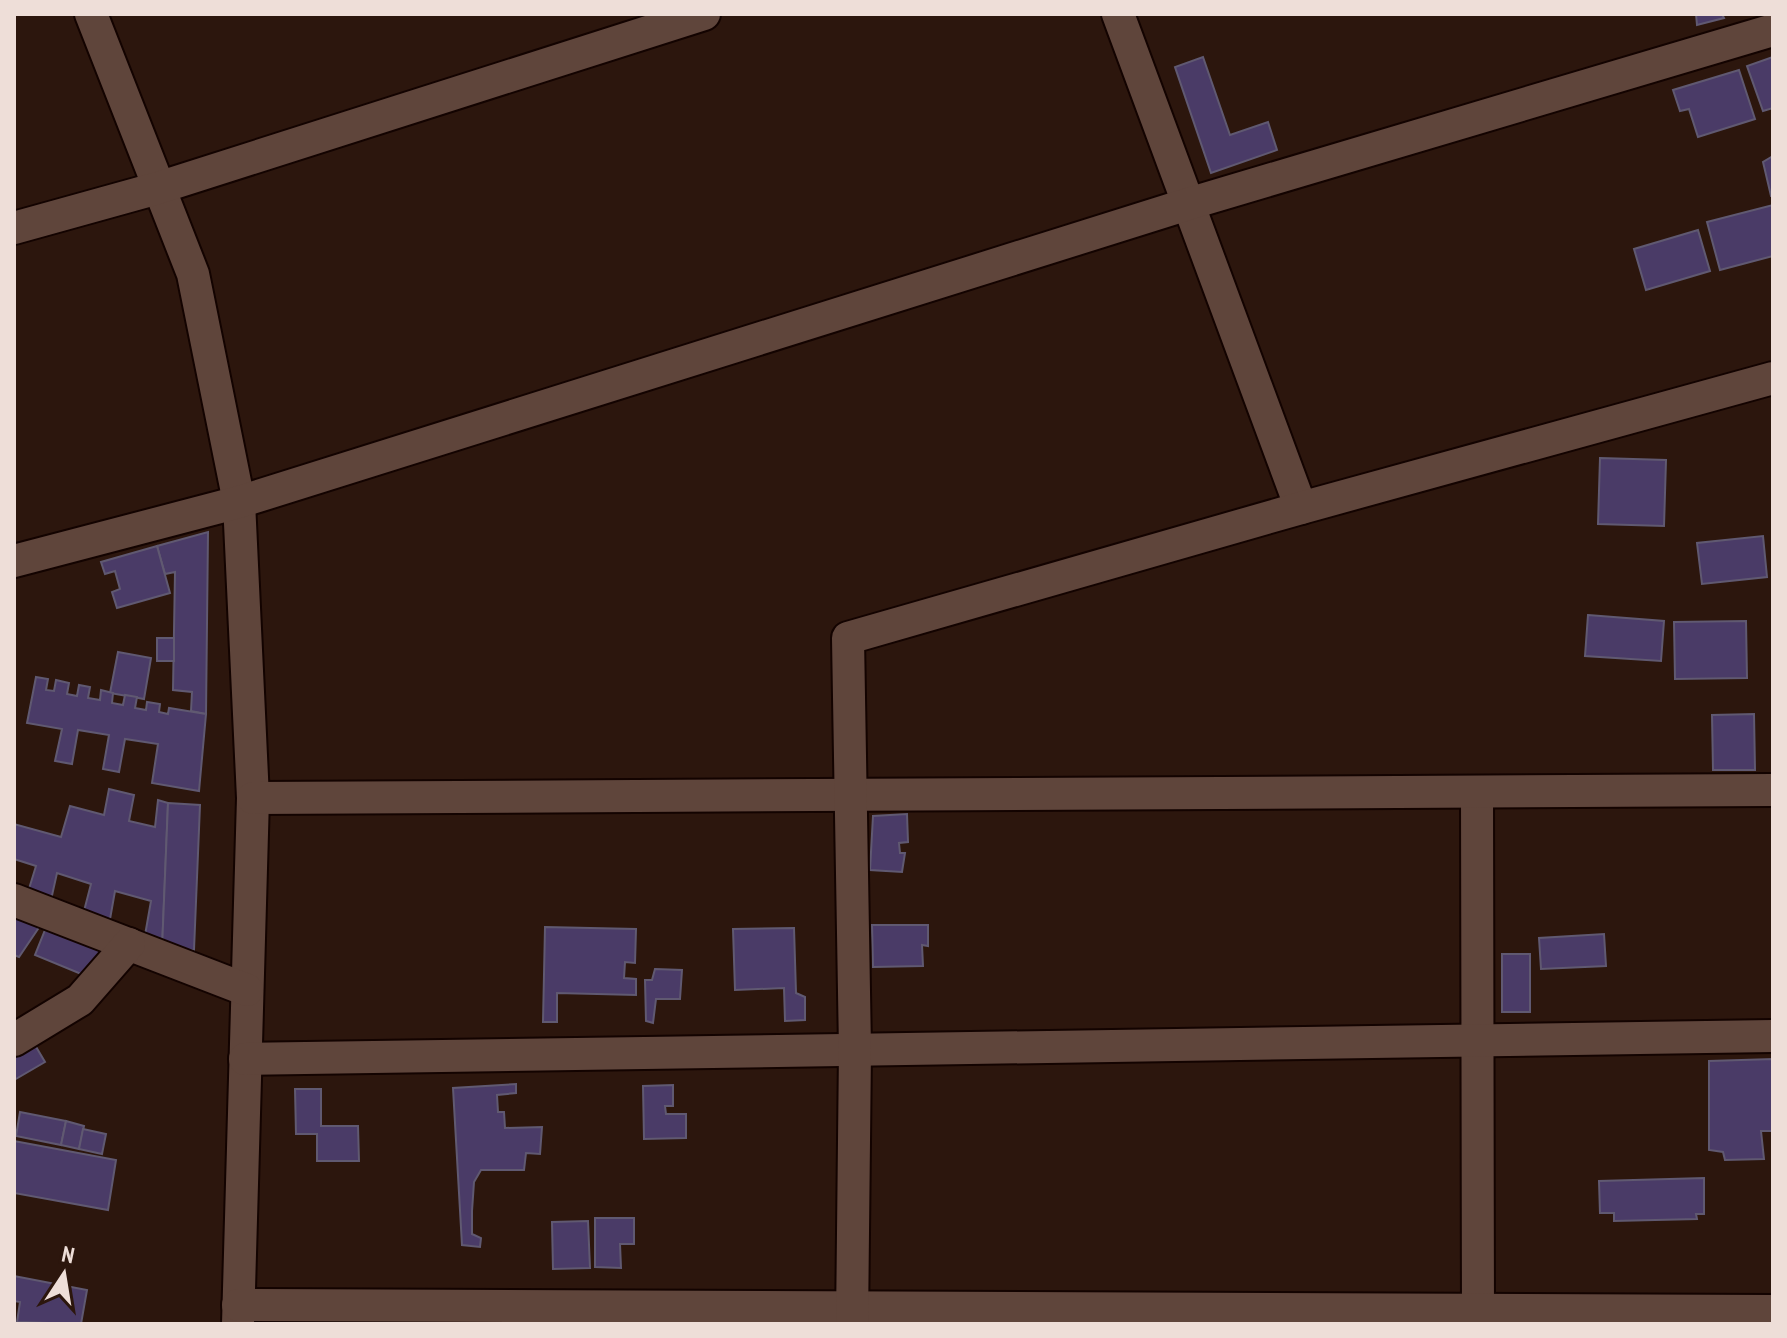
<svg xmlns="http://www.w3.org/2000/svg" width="1787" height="1338" viewBox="0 0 1787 1338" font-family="'PT Sans Narrow',sans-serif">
<rect width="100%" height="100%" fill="#2c160d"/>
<g fill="#4a3b67" stroke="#605971" stroke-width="2">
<polygon points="1696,14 1722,14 1724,18 1697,25"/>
<polygon points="1203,57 1230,135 1268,122 1277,150 1211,173 1175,67"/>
<polygon points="1773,57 1773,108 1763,111 1747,66"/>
<polygon points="1739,70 1755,119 1698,137 1689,109 1680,111 1673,90"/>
<polygon points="1773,156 1773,196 1771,196 1763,162"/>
<polygon points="1773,205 1773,256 1720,270 1707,222"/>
<polygon points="1698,230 1710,271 1646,290 1634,249"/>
<polygon points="1600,458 1666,460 1664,526 1598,524"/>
<polygon points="208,532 206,714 191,711 192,692 173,690 175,572 165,574 157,546"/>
<polygon points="1763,536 1767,577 1702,584 1697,543"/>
<polygon points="157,546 170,593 117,608 112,592 120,589 115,571 105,574 101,562"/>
<polygon points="1588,615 1664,621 1661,661 1585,656"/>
<polygon points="1746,621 1747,678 1675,679 1674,622"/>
<rect x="157" y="638" width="17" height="23"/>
<polygon points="118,652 151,658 144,699 110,693"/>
<polygon points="36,677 48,679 46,690 54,691 56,680 69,683 67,694 77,696 79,685 90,687 88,698 100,700 101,690 113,693 112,703 123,705 125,695 137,697 135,708 146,710 147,702 160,704 159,712 168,714 169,708 206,714 199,791 152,783 158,744 125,739 119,772 103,769 109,735 78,730 72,764 55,761 62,729 27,723"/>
<polygon points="1754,714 1755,770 1713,770 1712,715"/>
<polygon points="109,789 134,795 129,821 155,827 158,800 168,803 162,949 144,941 151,901 115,891 109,925 83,915 91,884 57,873 51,900 28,892 36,866 14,859 14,824 61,837 70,806 104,815"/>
<polygon points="168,803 200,805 194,950 162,949"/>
<polygon points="907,814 908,842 899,843 900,853 905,853 902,872 870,870 873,816"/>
<polygon points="14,911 42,923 19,957 14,955"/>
<polygon points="47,925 116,949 91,978 35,955"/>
<polygon points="872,925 928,925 928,946 922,945 923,966 873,967"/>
<polygon points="545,927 636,929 635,963 625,962 624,978 636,979 636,995 557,993 557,1022 543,1022"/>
<polygon points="794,928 796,993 805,997 805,1020 785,1021 784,988 735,990 733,929"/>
<polygon points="1604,934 1606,966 1541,969 1539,938"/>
<rect x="1502" y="954" width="28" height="58"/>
<polygon points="655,969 682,970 680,999 656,999 653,1023 646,1021 645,980 652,980"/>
<polygon points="32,1040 45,1062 14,1080 14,1051"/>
<polygon points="1773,1059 1773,1131 1761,1131 1764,1159 1725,1160 1723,1152 1709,1150 1709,1061"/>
<polygon points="516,1084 516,1093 497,1095 498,1112 504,1112 505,1128 542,1127 540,1154 526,1153 524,1170 481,1170 474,1182 472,1211 472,1234 481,1238 480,1247 462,1245 453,1088"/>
<polygon points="673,1085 673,1106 665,1106 666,1114 686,1114 686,1138 644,1139 643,1086"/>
<polygon points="295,1089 321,1089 321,1126 358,1126 359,1161 317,1161 317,1134 296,1134"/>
<polygon points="20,1112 66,1121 61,1145 16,1136"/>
<polygon points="66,1121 84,1126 79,1149 61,1145"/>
<polygon points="83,1129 106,1134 102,1154 79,1149"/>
<polygon points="14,1141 116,1160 108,1210 14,1193"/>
<polygon points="1704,1178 1704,1214 1696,1214 1697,1219 1614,1221 1614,1213 1600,1213 1599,1181"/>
<polygon points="595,1218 634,1218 634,1244 620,1244 621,1268 595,1267"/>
<polygon points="588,1221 590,1268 553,1269 552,1222"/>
<polygon points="14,1276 87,1290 81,1324 17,1322 20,1302 14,1301"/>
</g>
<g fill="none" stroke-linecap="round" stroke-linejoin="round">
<g stroke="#130300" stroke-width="36">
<g id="minor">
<polyline points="91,14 193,274 239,502 253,798 238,1324"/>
<polyline points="1118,14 1301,508"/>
<polyline points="14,228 158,188 704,14"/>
<polyline points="14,561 239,502 1188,204 1773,30"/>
<polyline points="1477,792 1478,1324"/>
<polyline points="253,798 1773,790"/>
<polyline points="14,900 247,990"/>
<polyline points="14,1040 80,1000 129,944"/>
<polyline points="245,1059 1773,1036"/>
<polyline points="238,1305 1773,1311"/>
<polyline points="852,1324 855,1050 848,638 1301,508 1773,378"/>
</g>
</g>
<use href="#minor" stroke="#5f453b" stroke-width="32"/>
</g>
<rect width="1787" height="1338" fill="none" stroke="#eeded8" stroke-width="32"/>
<g transform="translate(64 1274) rotate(12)" stroke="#2c160d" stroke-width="6" paint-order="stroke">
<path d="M0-6L14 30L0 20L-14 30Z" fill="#eeded8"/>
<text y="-12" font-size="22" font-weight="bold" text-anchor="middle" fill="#eeded8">N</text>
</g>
</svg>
